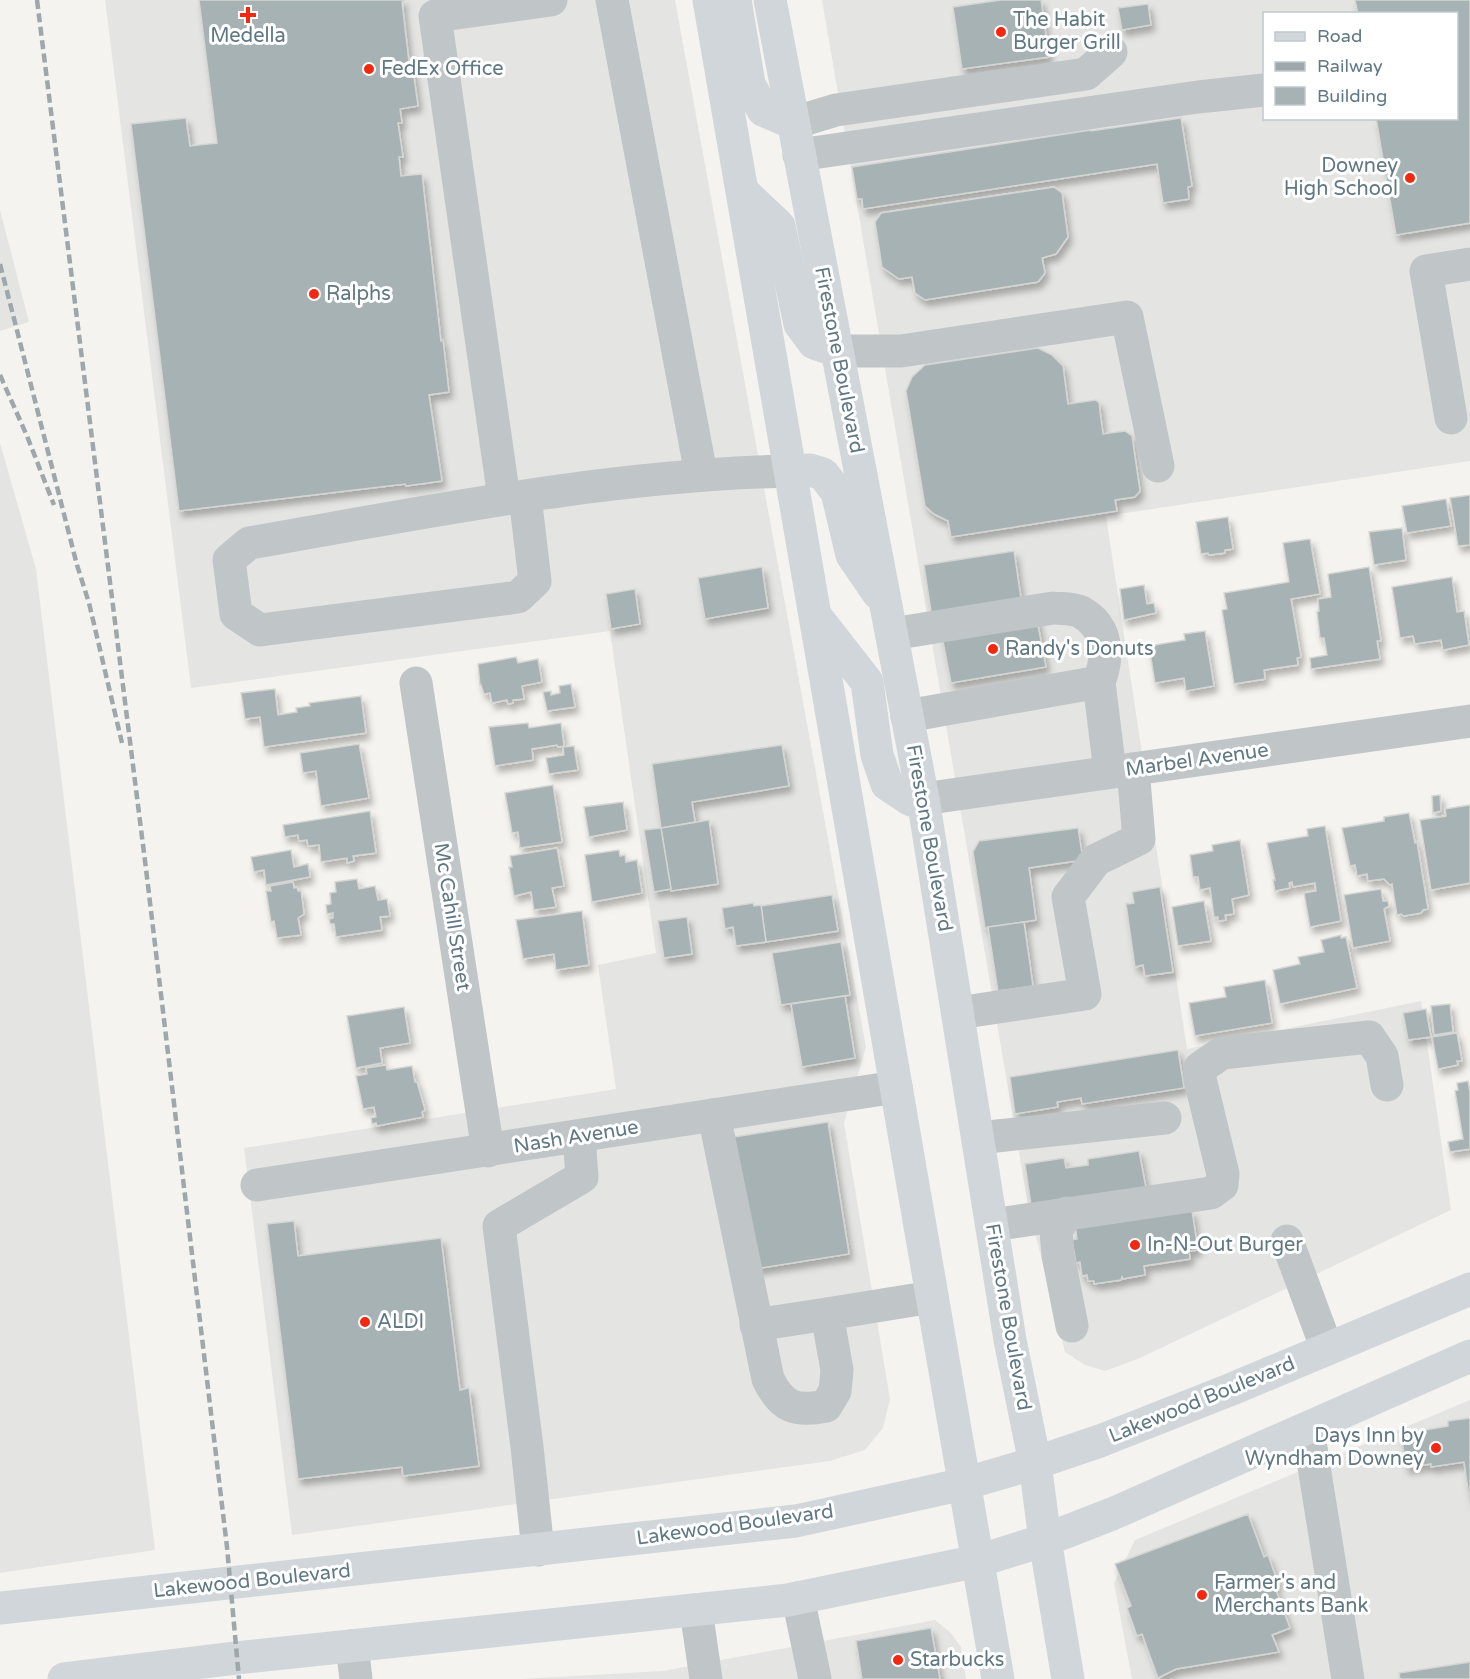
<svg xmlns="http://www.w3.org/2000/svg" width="1470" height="1679" viewBox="0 0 1470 1679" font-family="'Varela Round',sans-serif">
<defs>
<filter id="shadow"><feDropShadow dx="3.5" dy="6" stdDeviation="3" flood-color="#0004"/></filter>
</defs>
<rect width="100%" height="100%" fill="#f4f3ef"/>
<g fill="#e4e5e3" fill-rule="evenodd">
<polygon points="105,0 675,0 866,1047 844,1123 890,1399 883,1428 865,1450 830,1461 292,1535 244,1148 616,1089 598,965 656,953 610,631 191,688"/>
<path d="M822,0H1470V461L1106,516L1187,1049L1421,1001L1451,1210L1140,1358L1105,1371L1085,1365L1065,1352L1028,1205ZM1264,14H1456V118H1264Z"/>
<polygon points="0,210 29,322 0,331"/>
<polygon points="0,443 36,569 155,1550 0,1573"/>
<polygon points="1470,1400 1470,1679 1132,1679 1114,1583 1135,1540"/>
<polygon points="935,1620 951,1633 961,1647 966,1679 520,1679 663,1671"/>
</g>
<g fill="#a7b2b5" stroke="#d5d5d2" stroke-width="1.5" filter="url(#shadow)">
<polygon points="199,0 405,0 402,2 410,70 413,70 418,106 400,109 402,123 398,123 403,157 399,157 401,176 422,174 441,341 443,340 449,392 429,395 442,481 406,486 405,484 179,511 131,124 186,118 190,146 217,143"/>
<polygon points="1001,0 1041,0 1049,57 962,69 953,7"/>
<polygon points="1355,0 1470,0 1470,223 1396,235 1376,118 1456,118 1456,14 1358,14"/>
<polygon points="1148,4 1151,25 1122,30 1118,8"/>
<polygon points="1181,118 1192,186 1188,187 1189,199 1163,203 1157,164 863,209 862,199 857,199 852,167 1091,130 1091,131"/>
<polygon points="1054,187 1062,193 1068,237 1056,254 1042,258 1045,273 1038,282 925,300 915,293 912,277 899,279 882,267 875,222 881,213"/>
<polygon points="1038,348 1052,355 1063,366 1068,404 1096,400 1099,403 1103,434 1125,431 1132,436 1140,491 1135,497 1115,500 1117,511 951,537 948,521 934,514 925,506 906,391 912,377 925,365"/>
<polygon points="1470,495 1470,545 1458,546 1450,498"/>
<polygon points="1446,499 1451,526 1407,533 1402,506"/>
<polygon points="1228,517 1233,549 1225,550 1225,553 1209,555 1208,553 1201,554 1196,522"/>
<polygon points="1402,528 1406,560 1374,565 1369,532"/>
<polygon points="1310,539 1320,594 1291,599 1301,657 1297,658 1298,665 1264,670 1265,679 1234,684 1222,610 1227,609 1224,593 1289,582 1283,543"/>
<polygon points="1014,551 1022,605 932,618 924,565"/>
<polygon points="762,567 768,608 705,619 698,578"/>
<polygon points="1369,567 1381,641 1377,641 1380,659 1311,669 1310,658 1327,655 1324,638 1320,638 1317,612 1319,611 1318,599 1331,597 1328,574"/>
<polygon points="1452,577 1457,612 1464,611 1469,645 1443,650 1441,640 1415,644 1413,636 1400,638 1392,587"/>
<polygon points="1144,585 1147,604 1154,603 1156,613 1124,620 1120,589"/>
<polygon points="635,589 640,624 611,629 606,594"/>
<polygon points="1036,615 1046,667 951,683 941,631"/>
<polygon points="1205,631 1214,686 1186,691 1184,678 1155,683 1149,646 1185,640 1184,634"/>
<polygon points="516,657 518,663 538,659 542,682 522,686 524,699 513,700 513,703 508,704 507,700 492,703 490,693 484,694 481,685 480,685 478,664"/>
<polygon points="571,684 575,707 547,711 543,692 551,691 551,695 560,693 559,686"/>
<polygon points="275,689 278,715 297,712 296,708 310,706 309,703 361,696 366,733 264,747 260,717 245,719 241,693"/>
<polygon points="528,723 529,728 561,723 564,746 558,747 557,745 532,749 533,760 495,766 489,727"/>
<polygon points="359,744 369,798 321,806 316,771 303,773 300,753"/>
<polygon points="782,745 789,786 692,802 695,822 661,828 652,764"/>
<polygon points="574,746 578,770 549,774 546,758 564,755 563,747"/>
<polygon points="553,785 562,842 520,848 518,832 512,833 505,793"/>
<polygon points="1440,795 1441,811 1433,813 1432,796"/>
<polygon points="623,802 627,830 589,837 584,807"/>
<polygon points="1470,805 1470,883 1431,890 1420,820 1446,816 1445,809"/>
<polygon points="370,811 376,853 353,856 354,861 347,863 347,858 321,862 319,845 308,846 307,840 299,841 298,835 285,837 283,825"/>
<polygon points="1409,813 1415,843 1417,842 1428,909 1423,910 1421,913 1404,916 1401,914 1397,915 1392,884 1390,885 1384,879 1368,881 1367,874 1357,876 1355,865 1350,866 1342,828 1384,821 1384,817"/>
<polygon points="709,820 718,884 671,891 661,828"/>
<polygon points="1325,826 1341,921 1310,927 1304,893 1316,891 1315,883 1293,887 1292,882 1289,883 1290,888 1275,891 1273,880 1275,880 1267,843 1308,836 1307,829"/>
<polygon points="661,828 671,889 654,892 644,830"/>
<polygon points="1078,828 1083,860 1029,868 1036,920 985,928 973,852 979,841"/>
<polygon points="1240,840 1249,895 1232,899 1234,914 1225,915 1226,920 1218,921 1218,917 1214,917 1210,888 1200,890 1198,877 1193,877 1190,855 1213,851 1212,845"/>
<polygon points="557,848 564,886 552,888 556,907 534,910 531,892 514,896 509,867 512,867 510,856"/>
<polygon points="291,850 294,867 308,864 310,877 266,885 264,870 254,872 251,857"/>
<polygon points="619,850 620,856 625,855 626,862 637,860 642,893 592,902 585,855"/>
<polygon points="357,879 359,889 375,886 378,900 387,899 390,916 380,917 382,930 336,937 334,924 330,924 329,919 333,918 333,913 327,914 326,905 331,904 330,893 336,892 335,882"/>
<polygon points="293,882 294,888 297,887 298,891 301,891 304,914 298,918 301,935 277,938 274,921 271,922 266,891 271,891 270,886"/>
<polygon points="1160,887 1173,972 1145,976 1143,965 1135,967 1126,904 1134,903 1132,892"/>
<polygon points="1381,889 1383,901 1388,901 1389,906 1384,909 1390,941 1353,948 1344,895"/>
<polygon points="832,895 838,931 766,942 761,906"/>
<polygon points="1204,901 1211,941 1178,946 1172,907"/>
<polygon points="753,903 754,906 761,905 766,942 736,946 733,927 725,929 722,908"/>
<polygon points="582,911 589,965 556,970 554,954 523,959 516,920"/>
<polygon points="687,917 692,954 664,958 658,921"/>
<polygon points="1024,922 1033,986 998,991 988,927"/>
<polygon points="1341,935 1341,938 1346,937 1357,988 1280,1004 1273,970 1300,964 1298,957 1324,952 1321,940"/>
<polygon points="841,942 850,995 781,1005 772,953"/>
<polygon points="1265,980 1272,1023 1195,1036 1189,1003 1226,997 1224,987"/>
<polygon points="845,996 855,1058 802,1067 791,1004"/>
<polygon points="1450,1004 1453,1032 1434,1035 1431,1006"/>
<polygon points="404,1007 410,1043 380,1048 382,1063 356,1068 347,1016"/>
<polygon points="1426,1009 1431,1037 1408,1040 1403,1013"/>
<polygon points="1457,1033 1462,1061 1457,1061 1458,1065 1438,1069 1432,1037"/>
<polygon points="1178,1050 1184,1088 1082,1104 1081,1098 1057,1102 1058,1107 1015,1114 1010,1077"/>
<polygon points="386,1065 387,1070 412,1066 415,1082 417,1082 425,1110 422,1112 423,1117 377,1126 376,1123 372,1124 371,1118 376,1117 374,1107 363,1109 356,1076 367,1074 366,1068"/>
<polygon points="1468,1081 1470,1092 1470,1149 1450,1152 1448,1142 1463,1139 1455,1091 1458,1090 1457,1083"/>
<polygon points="828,1122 849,1254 755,1269 734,1137"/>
<polygon points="1139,1151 1146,1188 1031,1205 1025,1164 1064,1158 1066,1168 1088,1165 1088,1159"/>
<polygon points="1192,1211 1198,1250 1189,1251 1190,1259 1144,1266 1145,1275 1122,1279 1122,1276 1121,1280 1094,1284 1094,1281 1088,1281 1087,1275 1082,1276 1080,1262 1076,1263 1072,1240 1077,1239 1075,1225"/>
<polygon points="294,1221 298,1256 441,1238 460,1390 469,1388 479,1466 403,1476 402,1467 298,1479 267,1224"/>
<polygon points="1470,1418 1470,1503 1464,1462 1431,1467 1431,1464 1406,1468 1401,1434 1448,1426 1448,1421"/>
<polygon points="1248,1514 1264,1557 1268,1555 1278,1583 1274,1585 1290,1628 1272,1635 1279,1652 1176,1669 1158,1678 1142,1634 1137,1636 1127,1608 1131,1606 1115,1564"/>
<polygon points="931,1628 940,1679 862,1679 856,1641"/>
<polygon points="1470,1662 1470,1679 1400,1679 1399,1673"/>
</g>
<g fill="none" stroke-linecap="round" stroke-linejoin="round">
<g stroke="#c0c5c8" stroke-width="33">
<polyline points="612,0 701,474"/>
<polyline points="793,123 836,110 1086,74 1111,52"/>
<polyline points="799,155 1198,97 1264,90"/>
<polyline points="837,351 901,351 1127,317 1158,466"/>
<polyline points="1451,418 1426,271 1470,264"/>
<path d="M525,496L535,581L518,597L260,630L236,614L229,560L249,543C428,512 608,475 790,471"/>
<polyline points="504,498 435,16 551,0"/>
<path d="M892,634L1053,608C1061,609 1073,608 1081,612C1108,627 1109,656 1099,682L1110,772"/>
<polyline points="416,683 488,1151"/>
<polyline points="907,716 1099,682"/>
<polyline points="923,799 1470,721"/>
<polyline points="958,1013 1085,994 1068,897 1096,860 1139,839 1133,769"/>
<path d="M714,1115L768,1379C782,1408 796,1412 826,1406L835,1391L837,1370L827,1314L932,1297"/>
<polyline points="978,1138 1165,1118"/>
<polyline points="257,1185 896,1087"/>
<polyline points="1067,1213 1056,1231 1058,1255 1072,1326"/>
<polyline points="992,1225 1211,1193 1222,1185 1223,1174 1200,1079 1200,1068 1222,1053 1369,1037 1382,1056 1387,1085"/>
<polyline points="1287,1241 1327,1349"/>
<polyline points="756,1325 827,1314"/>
<polyline points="1308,1429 1348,1679"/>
<polyline points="538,1550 527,1447 499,1226 582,1177 579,1136"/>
<polyline points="798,1598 815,1679"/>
<polyline points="696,1610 706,1679"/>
<polyline points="352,1646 356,1679"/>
</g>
<g stroke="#d0d6da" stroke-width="33">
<polyline points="709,0 998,1679"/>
<polyline points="735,0 749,84 763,110 793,123"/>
<polyline points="770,0 923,799 1010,1340 1035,1463 1045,1540 1068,1679"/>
<polyline points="742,191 779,226 800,324 814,343 837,351"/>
<polyline points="790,471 810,470 823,474 837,492 852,555 878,593"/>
<polyline points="817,618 867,682 877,755 887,784 911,800 923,799"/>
<polyline points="0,1608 796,1521 964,1484 1035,1463 1100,1441 1232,1389 1470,1289"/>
<polyline points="64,1679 236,1658 788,1600 978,1561 1045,1540 1112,1514 1470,1356"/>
</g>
<g stroke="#9ea7ab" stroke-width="4.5" stroke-dasharray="9 4.5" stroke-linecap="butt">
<polyline points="37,0 146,869 227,1547 239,1679"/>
<polyline points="0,264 77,565 89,603 122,743"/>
<polyline points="0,375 27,436 54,505"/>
</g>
</g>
<g fill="#f22811" stroke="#fff" stroke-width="2">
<path d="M245 6h6v6h6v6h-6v6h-6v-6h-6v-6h6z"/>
<circle cx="1001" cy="32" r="6"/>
<circle cx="369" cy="69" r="6"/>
<circle cx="1410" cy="178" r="6"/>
<circle cx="314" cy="294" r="6"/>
<circle cx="993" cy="649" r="6"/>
<circle cx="1135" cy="1245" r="6"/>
<circle cx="365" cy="1322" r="6"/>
<circle cx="1436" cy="1448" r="6"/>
<circle cx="1202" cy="1595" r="6"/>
<circle cx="898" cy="1660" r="6"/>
</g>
<g text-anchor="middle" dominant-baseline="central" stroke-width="6" stroke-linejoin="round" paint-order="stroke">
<g font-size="20" fill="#607883" stroke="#fff" text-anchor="start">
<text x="1013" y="20">The Habit<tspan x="1013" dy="23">Burger Grill</tspan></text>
<text x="248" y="36" text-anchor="middle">Medella</text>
<text x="381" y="69">FedEx Office</text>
<text x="1398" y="166" text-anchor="end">Downey<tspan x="1398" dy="23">High School</tspan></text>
<text x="326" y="294">Ralphs</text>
<text x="1005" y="649">Randy's Donuts</text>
<text x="1147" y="1245">In-N-Out Burger</text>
<text x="377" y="1322">ALDI</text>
<text x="1424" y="1436" text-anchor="end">Days Inn by<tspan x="1424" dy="23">Wyndham Downey</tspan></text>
<text x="1214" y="1583">Farmer's and<tspan x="1214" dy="23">Merchants Bank</tspan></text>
<text x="910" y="1660">Starbucks</text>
</g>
<g font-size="20" fill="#607883" stroke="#fff">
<text transform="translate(839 360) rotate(79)">Firestone Boulevard</text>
<text transform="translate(1197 760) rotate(-8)">Marbel Avenue</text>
<text transform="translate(929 838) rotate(80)">Firestone Boulevard</text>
<text transform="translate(452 917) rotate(81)">Mc Cahill Street</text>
<text transform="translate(576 1137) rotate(-9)">Nash Avenue</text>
<text transform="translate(1008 1317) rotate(80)">Firestone Boulevard</text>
<text transform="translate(1202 1400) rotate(-22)">Lakewood Boulevard</text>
<text transform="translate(735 1525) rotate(-8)">Lakewood Boulevard</text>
<text transform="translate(252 1581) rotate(-6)">Lakewood Boulevard</text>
</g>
</g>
<rect x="1263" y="12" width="195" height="108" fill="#ffffff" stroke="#bfc9cd" stroke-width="1.5"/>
<rect x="1275" y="32" width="30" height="9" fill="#d0d6da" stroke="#bfc9cd" stroke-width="1.5"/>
<text x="1317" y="42" font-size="18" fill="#607883">Road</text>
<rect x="1275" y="62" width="30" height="9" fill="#9ea7ab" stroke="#bfc9cd" stroke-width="1.5"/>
<text x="1317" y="72" font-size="18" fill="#607883">Railway</text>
<rect x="1275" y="87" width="30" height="18" fill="#a7b2b5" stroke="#bfc9cd" stroke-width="1.5"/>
<text x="1317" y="102" font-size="18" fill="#607883">Building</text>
</svg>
